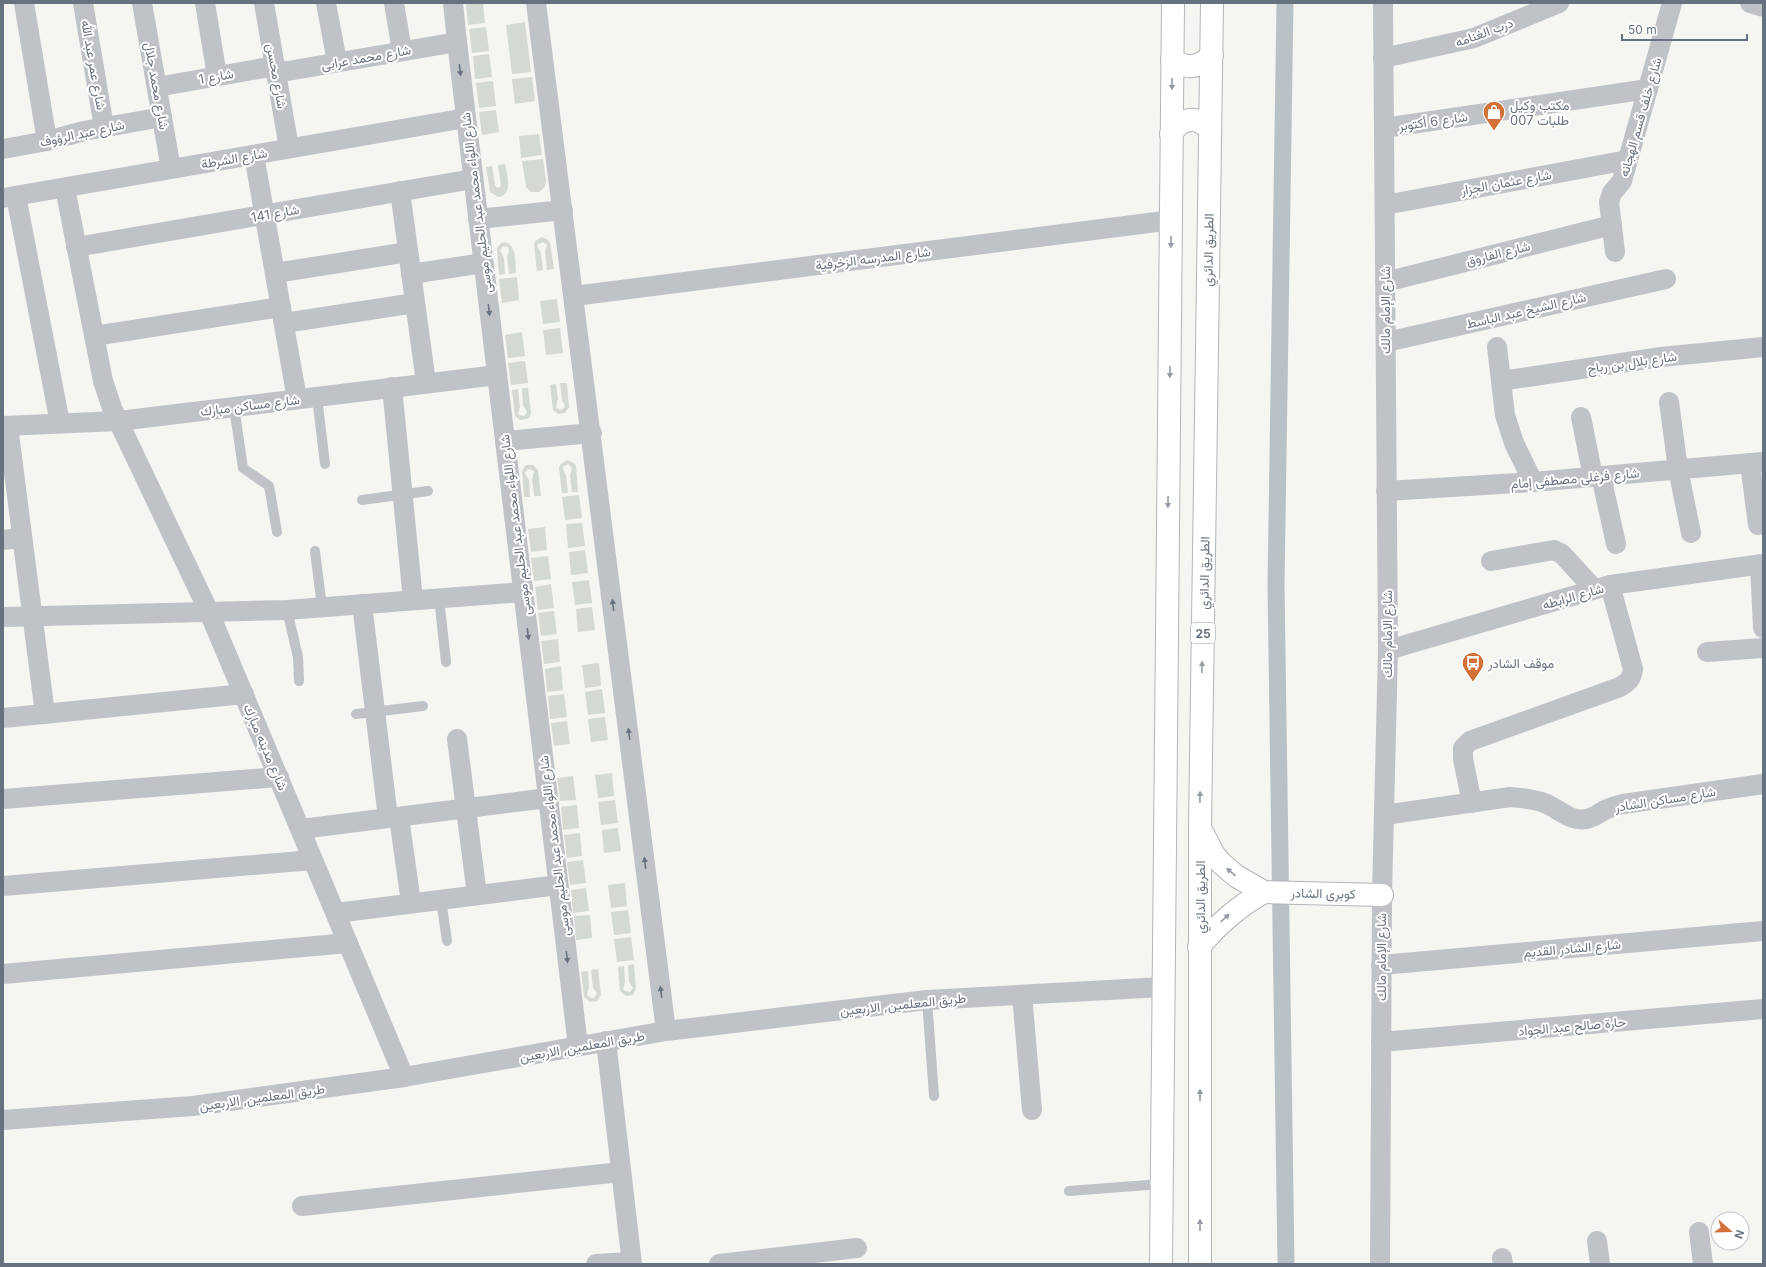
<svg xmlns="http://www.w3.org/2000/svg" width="1766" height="1267" viewBox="0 0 1766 1267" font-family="Inter,Vazirmatn,sans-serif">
<rect width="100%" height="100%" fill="#f5f5f2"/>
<g fill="#d4dad2">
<polygon points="466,3 483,3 485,23 468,25"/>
<polygon points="525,22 531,72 512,74 506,25"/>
<polygon points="486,27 489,51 472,53 469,29"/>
<polygon points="489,54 492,77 475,79 473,56"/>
<polygon points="532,77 535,101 515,104 512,79"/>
<polygon points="493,81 496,106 479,108 476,83"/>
<polygon points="496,110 499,132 482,135 479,112"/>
<polygon points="539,134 542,155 521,158 519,136"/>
<polygon points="543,159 546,180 545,187 539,192 531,192 526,187 522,161"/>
<path d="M505,164C507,176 514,194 498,197L490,192L486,167L492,166L495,185L497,188L501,186L498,165Z"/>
<polygon points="542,237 548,240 550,243 554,269 547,270 545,252 547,245 543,242 538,244 537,246 541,253 543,270 537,271 534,244 535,241"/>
<path d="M504,242C517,244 515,263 516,273L509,274L507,257L509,250L508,247L503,246L500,250L504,258L505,274L499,275L497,248L501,243Z"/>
<polygon points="517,277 519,300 502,303 499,279"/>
<polygon points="557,299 560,322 543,324 540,301"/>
<polygon points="560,328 563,353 546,355 543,330"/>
<polygon points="522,332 525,356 508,358 505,335"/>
<polygon points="525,361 528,383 511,385 508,363"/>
<polygon points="560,383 567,383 569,407 565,413 558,414 553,410 550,385 556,384 558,399 556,407 560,410 564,408 565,406 562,400"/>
<polygon points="522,388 528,388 531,413 530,417 527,419 520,420 515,416 512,390 518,389 520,407 518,413 519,415 524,416 527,412 523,405"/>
<polygon points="567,460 574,463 576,466 578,492 572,492 570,475 572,468 568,464 564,466 563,469 566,476 568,493 562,493 559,467 561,464"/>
<polygon points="526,465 533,465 538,470 541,496 534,496 532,479 534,472 533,470 528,469 525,473 529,480 530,497 524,497 522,471"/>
<polygon points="579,495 582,518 565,520 562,497"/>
<polygon points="582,523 585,546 568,548 566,524"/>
<polygon points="545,527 547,550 531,552 528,529"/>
<polygon points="585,550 588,573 571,575 569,552"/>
<polygon points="548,556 551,579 534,581 531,558"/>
<polygon points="589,580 592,603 575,605 572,582"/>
<polygon points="551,584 554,608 538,610 535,587"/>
<polygon points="592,607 595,630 578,632 576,609"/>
<polygon points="554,611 557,634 541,636 538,613"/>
<polygon points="558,639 560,662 544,664 541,641"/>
<polygon points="599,663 601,686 585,688 582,665"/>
<polygon points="561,666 563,690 547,692 545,669"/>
<polygon points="602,689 605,713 588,715 585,692"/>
<polygon points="564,694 567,717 550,719 548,696"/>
<polygon points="605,717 608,740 591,742 588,719"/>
<polygon points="567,721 570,744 554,746 551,723"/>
<polygon points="612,773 614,796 598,798 595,775"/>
<polygon points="573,776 576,800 560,801 557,778"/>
<polygon points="615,800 618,823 601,825 598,802"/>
<polygon points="577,805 579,828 563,830 561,807"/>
<polygon points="618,828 621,851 604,853 602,830"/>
<polygon points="580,833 582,856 567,858 564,835"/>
<polygon points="583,860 586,883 570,885 567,862"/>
<polygon points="625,883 627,906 611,908 608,885"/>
<polygon points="586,888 589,911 573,913 571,890"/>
<polygon points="628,910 631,933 614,935 611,912"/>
<polygon points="590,915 592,938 576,940 574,916"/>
<polygon points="631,937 634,960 617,962 614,939"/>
<polygon points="634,964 636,989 633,995 626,996 620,991 618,967 624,966 625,983 623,989 625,991 630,992 633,988 629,982 628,965"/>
<polygon points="598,969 601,995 597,1001 590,1002 584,997 581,972 588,971 589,987 587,995 591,998 594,998 597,993 593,988 591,970"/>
</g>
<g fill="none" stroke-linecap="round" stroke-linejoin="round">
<polyline stroke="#b8c1c6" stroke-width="17" points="1285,3 1276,585 1286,1264"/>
<g stroke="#b2b5b8" stroke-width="24">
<g id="highway">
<path d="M1172,59C1186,70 1200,68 1212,55"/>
<path d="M1171,134C1181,117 1198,115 1210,130"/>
<polyline points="1201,830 1214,855 1221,863 1236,876 1264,892 1382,895"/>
<path d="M1199,947C1218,924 1237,907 1264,892"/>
<polyline points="1161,1264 1173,3"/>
<polyline points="1200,1264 1200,828 1212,3"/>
</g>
</g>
<g stroke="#bfc2c6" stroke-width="10">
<polyline points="317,397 325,464"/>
<polyline points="234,407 243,468 269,486 277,532"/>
<polyline points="362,500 428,491"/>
<polyline points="315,551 322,607"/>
<polyline points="439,598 446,662"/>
<polyline points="287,610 298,657 299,681"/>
<polyline points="356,714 423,706"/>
<polyline points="441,900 447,941"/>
<polyline points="927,1000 934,1096"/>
<polyline points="1069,1191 1161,1184"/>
</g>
<g stroke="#bfc2c6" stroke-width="20">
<polyline points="24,3 47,141"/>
<polyline points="83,3 104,127"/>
<polyline points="142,3 171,169"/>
<polyline points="205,3 217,76"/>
<polyline points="264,3 289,148"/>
<polyline points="326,3 337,62"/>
<polyline points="394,3 402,51"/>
<polyline points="453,3 457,42 578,1046"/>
<polyline points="536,3 666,1031"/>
<polyline points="1750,3 1763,7"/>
<polyline points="1383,58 1474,38 1559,3"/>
<polyline points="276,73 457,42"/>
<polyline points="157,87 275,66"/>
<polyline points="1384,128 1648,89"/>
<polyline points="3,149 47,141 84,131 162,117"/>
<polyline points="254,155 297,399"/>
<polyline points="65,188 103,381 112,408 209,612 404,1077"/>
<polyline points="400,191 426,383"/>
<polyline points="16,196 60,423"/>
<polyline points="3,198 466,118"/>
<polyline points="1385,205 1628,160"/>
<polyline points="478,219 563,210"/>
<polyline points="76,247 473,179"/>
<polyline points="1615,252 1609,202 1612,193 1622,181 1672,3"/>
<polyline points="275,273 408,252"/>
<polyline points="411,274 483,263"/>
<polyline points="1385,282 1612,225"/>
<polyline points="574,296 1172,220"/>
<polyline points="284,323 415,303"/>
<polyline points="94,336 281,307"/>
<polyline points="1386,342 1666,279"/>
<polyline points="1497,347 1505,415 1514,443 1533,482"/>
<polyline points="1501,381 1661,357 1763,347"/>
<polyline points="392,387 413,600"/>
<polyline points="1669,402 1678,469 1691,533"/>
<polyline points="1581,417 1593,477"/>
<polyline points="3,426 119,421 497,375"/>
<polyline points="8,426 45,714"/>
<polyline points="505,441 592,433"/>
<polyline points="1750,463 1758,525"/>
<polyline points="1601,476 1616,544"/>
<polyline points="1386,491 1533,482 1763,462"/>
<polyline points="3,540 22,538"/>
<polyline points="1491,561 1554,550 1562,554 1594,589"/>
<polyline points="1760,564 1763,628"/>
<polyline points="362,604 388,818"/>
<polyline points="3,617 287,610 523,592"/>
<polyline points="1388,650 1610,585 1763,564"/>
<polyline points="1707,652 1763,648"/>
<polyline points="3,718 244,694"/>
<polyline points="457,739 477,895"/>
<polyline points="3,799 279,777"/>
<path d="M1472,803L1463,759V748L1470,741L1620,687C1628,682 1632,679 1633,669L1610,585"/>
<path d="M1384,815L1510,797C1523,798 1535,799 1547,804C1560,810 1571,822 1586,819C1594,818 1599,813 1605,810C1611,807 1617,805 1623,804L1763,784"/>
<polyline points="399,817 411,903"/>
<polyline points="301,829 548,798"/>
<polyline points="3,886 313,860"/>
<polyline points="336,913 558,885"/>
<polyline points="1381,965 1763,931"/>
<polyline points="3,974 348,943"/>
<polyline points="1022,995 1032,1110"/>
<polyline points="606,1041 632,1264"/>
<polyline points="1381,1042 1763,1009"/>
<polyline points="3,1120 193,1106 404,1077 666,1031 927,1000 1163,987"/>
<polyline points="302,1206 621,1172"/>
<polyline points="1699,1232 1703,1264"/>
<polyline points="1597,1241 1600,1264"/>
<polyline points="1502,1258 1503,1264"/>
<polyline points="596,1264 631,1262"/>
<polyline points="719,1264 857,1248"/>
<polyline points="1380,1264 1382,895 1388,650 1383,3"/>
</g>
<use href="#highway" stroke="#fff" stroke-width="22"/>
</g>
<defs><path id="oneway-solid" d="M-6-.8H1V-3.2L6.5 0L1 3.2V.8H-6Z"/></defs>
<g fill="#677280">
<use href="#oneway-solid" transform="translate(460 70) rotate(83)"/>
<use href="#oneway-solid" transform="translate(489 310) rotate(83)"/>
<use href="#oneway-solid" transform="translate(613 605) rotate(-97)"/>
<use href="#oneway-solid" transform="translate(528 634) rotate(83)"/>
<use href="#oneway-solid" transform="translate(629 734) rotate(-97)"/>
<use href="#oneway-solid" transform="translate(645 863) rotate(-97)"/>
<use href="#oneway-solid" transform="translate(567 957) rotate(83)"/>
<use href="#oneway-solid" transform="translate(661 992) rotate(-97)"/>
</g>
<g fill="#959ca6">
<use href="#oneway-solid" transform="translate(1172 84) rotate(90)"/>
<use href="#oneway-solid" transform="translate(1171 242) rotate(91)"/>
<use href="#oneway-solid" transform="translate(1170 372) rotate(91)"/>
<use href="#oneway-solid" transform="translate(1168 502) rotate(91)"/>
<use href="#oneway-solid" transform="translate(1202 667) rotate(-89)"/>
<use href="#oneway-solid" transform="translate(1200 797) rotate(-89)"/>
<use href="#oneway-solid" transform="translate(1231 872) rotate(-140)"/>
<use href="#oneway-solid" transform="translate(1225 918) rotate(-42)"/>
<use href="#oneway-solid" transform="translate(1200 1095) rotate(-90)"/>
<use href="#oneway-solid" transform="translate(1200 1225) rotate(-90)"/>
</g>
<defs>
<g id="shop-pin" transform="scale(1.15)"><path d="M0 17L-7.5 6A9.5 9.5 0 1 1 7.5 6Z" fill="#d17137" stroke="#fff"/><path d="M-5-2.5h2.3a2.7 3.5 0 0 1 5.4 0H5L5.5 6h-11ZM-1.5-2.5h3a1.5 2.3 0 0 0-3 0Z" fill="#fff"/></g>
<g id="bus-pin" transform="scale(1.15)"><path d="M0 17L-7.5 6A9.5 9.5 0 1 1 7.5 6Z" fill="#d17137" stroke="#fff"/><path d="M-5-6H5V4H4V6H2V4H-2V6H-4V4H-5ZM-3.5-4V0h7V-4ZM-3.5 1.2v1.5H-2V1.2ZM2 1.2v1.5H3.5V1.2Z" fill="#fff"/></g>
</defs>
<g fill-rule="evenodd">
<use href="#shop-pin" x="1494" y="112"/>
<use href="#bus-pin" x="1473" y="663"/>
</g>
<g text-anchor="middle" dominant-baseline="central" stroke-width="4" stroke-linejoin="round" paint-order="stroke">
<rect fill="#fff" stroke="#959ca6" stroke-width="1" x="1191" y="623" width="24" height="20" rx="3"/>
<g font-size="12" font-weight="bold" fill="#677280">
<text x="1203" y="633">25</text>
</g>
<g font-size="13" fill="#677280" stroke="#fff">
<text transform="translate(1484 32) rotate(-20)">درب الغنامه</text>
<text transform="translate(366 57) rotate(-10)">شارع محمد عرابى</text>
<text transform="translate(94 65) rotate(80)">شارع عمر عبد الله</text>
<text transform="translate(216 76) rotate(-10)">شارع 1</text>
<text transform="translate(277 76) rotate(80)">شارع محسن</text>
<text transform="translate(157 86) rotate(80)">شارع محمد جلال</text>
<text transform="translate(1640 117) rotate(-74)">شارع خلف قسم الهجانه</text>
<text transform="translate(1433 121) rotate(-8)">شارع 6 أكتوبر</text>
<text transform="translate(82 133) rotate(-12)">شارع عبد الرؤوف</text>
<text transform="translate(234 158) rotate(-10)">شارع الشرطة</text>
<text transform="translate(1506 182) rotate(-10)">شارع عثمان الجزار</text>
<text transform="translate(476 203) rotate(-97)">شارع اللواء محمد عبد الحليم موسى</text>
<text transform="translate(275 213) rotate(-10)">شارع 141</text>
<text transform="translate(1208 250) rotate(-89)">الطريق الدائري</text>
<text transform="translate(1498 253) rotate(-14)">شارع الفاروق</text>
<text transform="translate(873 258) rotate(-7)">شارع المدرسه الزخرفية</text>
<text transform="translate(1385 310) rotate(-90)">شارع الإمام مالك</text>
<text transform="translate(1526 310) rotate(-13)">شارع الشيخ عبد الباسط</text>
<text transform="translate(1632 362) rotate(-8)">شارع بلال بن رباح</text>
<text transform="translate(250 405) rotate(-7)">شارع مساكن مبارك</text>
<text transform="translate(1575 478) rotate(-5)">شارع فرغلى مصطفى إمام</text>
<text transform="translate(515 525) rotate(-97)">شارع اللواء محمد عبد الحليم موسى</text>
<text transform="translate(1204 573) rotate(-89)">الطريق الدائري</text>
<text transform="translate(1573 596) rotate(-16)">شارع الرابطه</text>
<text transform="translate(1387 634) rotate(-90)">شارع الإمام مالك</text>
<text transform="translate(266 747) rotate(67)">شارع مدينه مبارك</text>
<text transform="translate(1665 799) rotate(-9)">شارع مساكن الشادر</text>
<text transform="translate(554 846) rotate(-97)">شارع اللواء محمد عبد الحليم موسى</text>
<text transform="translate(1323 893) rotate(1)">كوبرى الشادر</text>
<text transform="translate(1200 897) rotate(-90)">الطريق الدائري</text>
<text transform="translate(1572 948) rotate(-5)">شارع الشادر القديم</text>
<text transform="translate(1381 957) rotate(-90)">شارع الإمام مالك</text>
<text transform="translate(903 1004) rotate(-6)">طريق المعلمين, الاربعين</text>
<text transform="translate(1572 1026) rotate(-5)">حارة صالح عبد الجواد</text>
<text transform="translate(582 1046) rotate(-10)">طريق المعلمين, الاربعين</text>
<text transform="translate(262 1097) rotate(-8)">طريق المعلمين, الاربعين</text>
</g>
<g font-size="13" fill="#677280" stroke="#fff" text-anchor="start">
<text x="1510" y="105">مكتب وكيل<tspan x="1510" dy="15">طلبات 007</tspan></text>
<text x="1488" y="663">موقف الشادر</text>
</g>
</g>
<rect width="1766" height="1267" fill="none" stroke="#677280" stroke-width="8"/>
<g transform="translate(1730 1231) rotate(110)"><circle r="19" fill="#ffffff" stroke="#c2c7cc"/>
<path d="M0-3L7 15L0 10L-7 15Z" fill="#d17137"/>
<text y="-6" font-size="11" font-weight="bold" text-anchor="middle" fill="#677280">N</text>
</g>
<path d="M1622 34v6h125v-6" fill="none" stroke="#677280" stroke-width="2"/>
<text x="1628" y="34" font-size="12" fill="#677280" stroke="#ffffff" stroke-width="3" paint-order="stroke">50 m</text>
</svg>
